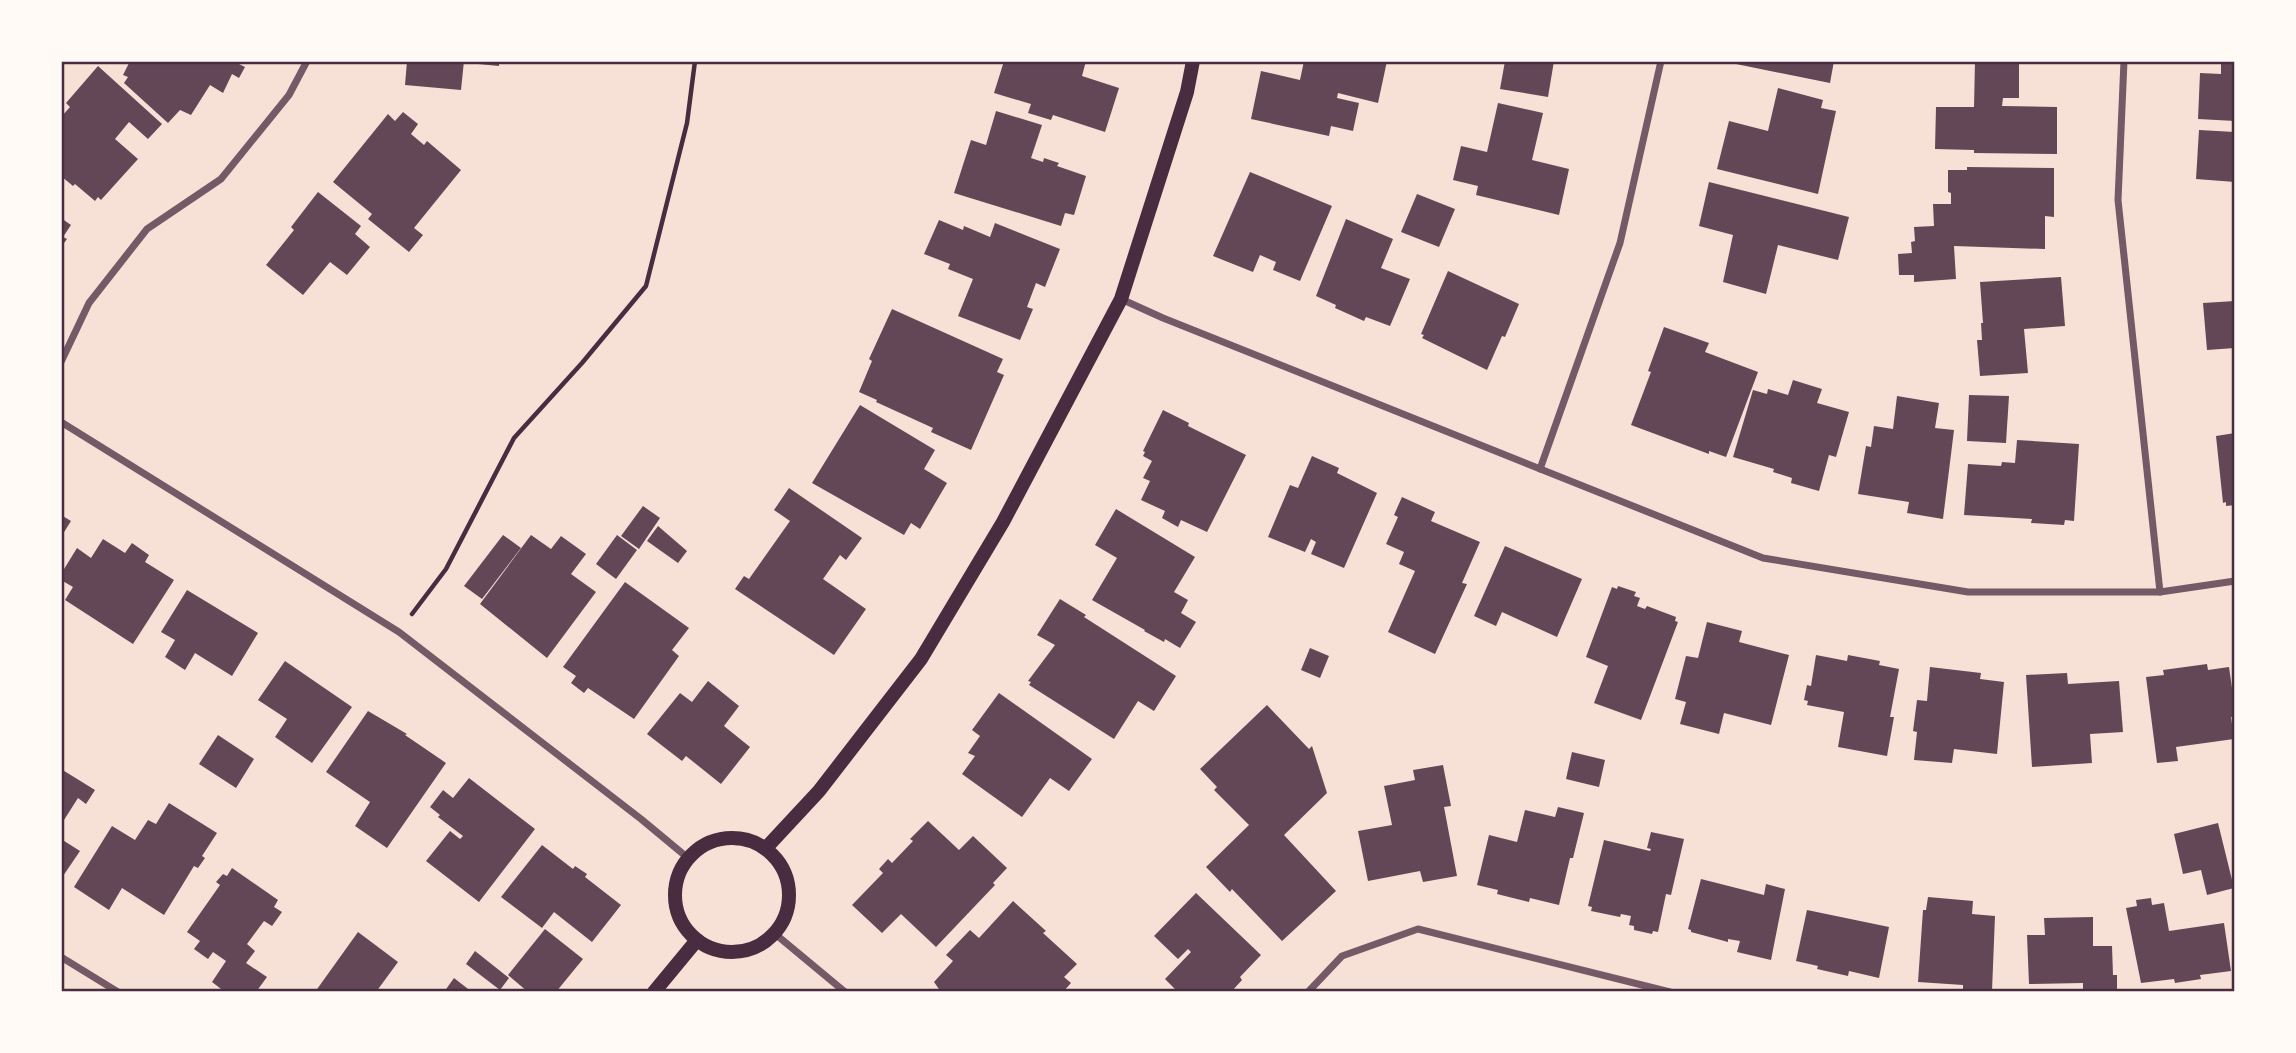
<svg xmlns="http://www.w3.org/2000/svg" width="2296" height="1053" viewBox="0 0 2296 1053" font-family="'PT Sans Narrow',sans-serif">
<rect width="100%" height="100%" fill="#f7e1d7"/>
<g fill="#644757">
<polygon points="130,61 240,61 239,64 245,67 239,78 232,74 223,93 210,85 191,115 180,110 168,123 124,83 128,77 123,75"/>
<polygon points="407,61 464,61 461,90 405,85"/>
<polygon points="468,61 499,61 499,66 468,63"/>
<polygon points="1004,61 1086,61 1082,76 1119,88 1105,132 1053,115 1051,120 1028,113 1031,104 994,93"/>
<polygon points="1304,61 1387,61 1378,103 1338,93 1337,98 1359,103 1353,131 1331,126 1329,136 1251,119 1261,71 1300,80"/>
<polygon points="1505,61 1554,61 1548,97 1500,89"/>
<polygon points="1737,61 1834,61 1830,83 1736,64"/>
<polygon points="1975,61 2019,61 2019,98 2003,98 2002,106 2057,107 2057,154 1974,153 1974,150 1935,149 1936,107 1974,107"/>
<polygon points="2221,61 2235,61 2235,121 2198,119 2200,73 2221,74"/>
<polygon points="98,66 162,124 148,139 129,122 115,139 138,159 101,200 98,197 95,201 75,184 73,186 61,176 61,117 70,107 66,103"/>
<polygon points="1778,88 1823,100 1821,108 1836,111 1818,194 1717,169 1729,121 1768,131"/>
<polygon points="1498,103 1543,113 1532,160 1569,169 1559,215 1476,195 1478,186 1453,180 1461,146 1487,152"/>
<polygon points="996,111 1042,125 1031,158 1043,162 1044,158 1059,163 1057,166 1086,176 1074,215 1065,213 1061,226 954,193 971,140 986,145"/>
<polygon points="403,112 418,124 411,134 424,145 427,141 461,170 414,228 423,235 409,252 368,219 372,214 333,182 388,114 395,121"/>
<polygon points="2199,130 2235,132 2235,182 2196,179"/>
<polygon points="1967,167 2054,168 2054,217 2045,216 2045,249 1954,246 1956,279 1914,282 1914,275 1899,275 1898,254 1912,253 1911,242 1915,241 1914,227 1934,226 1933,204 1951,204 1951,193 1948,192 1948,170 1967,170"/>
<polygon points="1250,172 1332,206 1300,281 1273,270 1276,262 1260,255 1253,272 1213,256"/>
<polygon points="1709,182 1849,217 1838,260 1778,245 1766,294 1723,282 1733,235 1699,226"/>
<polygon points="318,192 361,226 355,234 370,247 347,275 330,262 303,295 266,265 294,230 291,227"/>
<polygon points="1417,194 1455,209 1439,247 1401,232"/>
<polygon points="61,218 71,225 63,237 67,239 61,247"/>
<polygon points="1346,219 1393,239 1381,268 1410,279 1390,326 1366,317 1364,321 1335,308 1336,305 1316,296"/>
<polygon points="939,220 963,230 964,226 990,237 995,223 1060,249 1045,287 1036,283 1027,307 1033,309 1020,340 958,316 973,279 948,269 950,264 924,254"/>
<polygon points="1448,271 1519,304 1505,337 1502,336 1487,370 1422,338 1424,335 1421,334"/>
<polygon points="2061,277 2065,326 2024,329 2028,373 1980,376 1977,340 1982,340 1981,323 1983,323 1980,282"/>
<polygon points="2235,301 2235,348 2207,350 2203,303"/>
<polygon points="892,309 1003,359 997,372 1004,375 971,450 931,432 933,428 876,402 877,400 859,392 872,361 869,359"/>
<polygon points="1664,327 1709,343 1705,352 1758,372 1726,457 1709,451 1709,454 1631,425 1651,372 1648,371"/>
<polygon points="1793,380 1822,389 1817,403 1849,412 1836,457 1829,455 1819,491 1791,483 1792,478 1773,472 1774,469 1733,457 1753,390 1767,394 1768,389 1788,395"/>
<polygon points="1969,395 2009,396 2006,443 1967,441"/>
<polygon points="1897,396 1939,403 1935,428 1954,430 1943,519 1907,513 1909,502 1858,494 1866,446 1871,447 1874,426 1893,429"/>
<polygon points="860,405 935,450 924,469 947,483 920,529 911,523 904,535 812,483"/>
<polygon points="1163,410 1189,423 1188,426 1246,455 1207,532 1181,520 1178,527 1162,518 1165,511 1141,500 1150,481 1143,478 1152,461 1143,456 1145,452 1143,451"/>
<polygon points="2235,433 2235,505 2226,506 2226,502 2223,503 2216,436"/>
<polygon points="2017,440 2079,444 2074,521 2065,520 2064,525 2031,523 2032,519 1964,515 1968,464 2001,466 2002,462 2015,463"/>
<polygon points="1312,456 1339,468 1337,473 1377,493 1344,568 1311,554 1316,542 1311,539 1305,552 1268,537 1290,485 1298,488"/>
<polygon points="789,488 862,538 846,560 840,555 823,579 866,609 834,655 735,589 744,576 749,579 790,521 774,510"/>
<polygon points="1402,497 1435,512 1431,521 1480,542 1462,583 1467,584 1435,654 1388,632 1415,571 1399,564 1404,552 1386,544 1398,517 1394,515"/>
<polygon points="643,506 660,518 639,549 621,536"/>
<polygon points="1116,509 1195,557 1174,592 1188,600 1181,613 1196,622 1180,648 1165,639 1164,642 1144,631 1145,630 1092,600 1117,558 1095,545"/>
<polygon points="61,515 71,521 61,537"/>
<polygon points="658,526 687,551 678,563 647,541"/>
<polygon points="503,535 521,548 482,599 464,586"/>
<polygon points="531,535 551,549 561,536 586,554 571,574 596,592 547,658 480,604"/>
<polygon points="617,535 637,550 616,579 596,564"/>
<polygon points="103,539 125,553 132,543 149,555 145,562 174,580 133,644 65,600 73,587 61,580 61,574 77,548 91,558"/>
<polygon points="1505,546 1582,579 1557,637 1502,612 1496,626 1474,616"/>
<polygon points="625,582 689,628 672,650 679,656 634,719 588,688 584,693 571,683 576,676 563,667"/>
<polygon points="1618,586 1636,592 1634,596 1640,598 1637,606 1645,609 1647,606 1676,617 1675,621 1678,622 1641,720 1594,703 1608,666 1586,657 1612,587 1617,589"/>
<polygon points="187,590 258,633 232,676 195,653 185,670 165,657 175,640 161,632"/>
<polygon points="1060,599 1086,615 1084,617 1176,676 1154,711 1138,701 1114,739 1029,685 1031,682 1028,681 1055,645 1037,635"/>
<polygon points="1707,622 1742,631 1739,642 1789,655 1771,725 1724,713 1719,734 1680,724 1686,702 1675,699 1686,656 1698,658"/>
<polygon points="1310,648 1329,656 1320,678 1301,670"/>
<polygon points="1816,655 1847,661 1848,655 1880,661 1879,665 1899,669 1890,717 1894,717 1887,756 1838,747 1844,712 1807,705 1808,701 1804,700 1807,685 1811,686"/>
<polygon points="285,661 352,707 312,763 275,737 287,719 258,700"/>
<polygon points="2207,664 2208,670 2229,667 2235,709 2235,717 2231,717 2234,739 2176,747 2178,761 2157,763 2146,677 2164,675 2163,670"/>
<polygon points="1930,667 1981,673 1980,679 2004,682 1997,754 1954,749 1952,763 1914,760 1917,732 1913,731 1917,700 1927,701"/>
<polygon points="2067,673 2068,684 2119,681 2123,732 2090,734 2092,763 2032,767 2026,675"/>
<polygon points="708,681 739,706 724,726 750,747 721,784 686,756 682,761 647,734 680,693 692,702"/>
<polygon points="999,693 1092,759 1069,791 1050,778 1022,817 962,774 975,756 968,753 980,736 972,730"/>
<polygon points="1267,705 1309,749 1312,746 1327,793 1284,835 1336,891 1282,941 1232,889 1230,892 1206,867 1249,825 1214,790 1217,787 1200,769"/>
<polygon points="368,711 407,734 405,735 446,763 387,848 355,826 370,802 326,772"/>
<polygon points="218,735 254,759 236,788 199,764"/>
<polygon points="1572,752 1605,760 1599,787 1566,779"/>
<polygon points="1443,765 1451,806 1444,807 1457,876 1423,882 1420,871 1368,881 1358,831 1392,825 1384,786 1415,780 1413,770"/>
<polygon points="61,769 95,790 86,804 78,798 64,820 61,818"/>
<polygon points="469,778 535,829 479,902 426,861 450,831 460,839 463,836 438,817 440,815 430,807 443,790 453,798"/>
<polygon points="169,803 217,833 202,856 205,858 198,868 194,866 164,915 122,888 109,910 74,887 112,826 135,840 148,820 156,824"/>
<polygon points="1558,807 1584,813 1573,858 1570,858 1559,905 1530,898 1529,902 1497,894 1498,890 1477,885 1489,835 1517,842 1525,810 1555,817"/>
<polygon points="928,821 959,850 973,836 1007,868 993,883 995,885 936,947 901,914 882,933 852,905 883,873 879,869 888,859 892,863 913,841 910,839"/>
<polygon points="2218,823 2234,888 2207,895 2201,870 2183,874 2174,834"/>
<polygon points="1651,832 1684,839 1671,895 1666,894 1658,932 1653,931 1652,934 1634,930 1634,926 1629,925 1631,916 1621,914 1620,917 1591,911 1592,907 1588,906 1604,840 1650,851 1651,849 1647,848"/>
<polygon points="61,839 80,851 61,879"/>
<polygon points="542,845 573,869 575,866 587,874 585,877 621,905 592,942 554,912 542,928 501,897"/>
<polygon points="232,868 278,900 274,907 282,912 272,926 264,921 247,944 255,951 246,963 267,977 256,992 225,992 212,982 226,961 213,952 208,959 194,949 200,941 187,932 220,885 216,882 223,874 227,876"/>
<polygon points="1701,879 1764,895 1766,884 1785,889 1771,960 1737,952 1740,941 1728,939 1728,942 1691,932 1691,930 1688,929"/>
<polygon points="1196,893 1261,955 1240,977 1242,980 1231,992 1178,992 1165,979 1191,952 1188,949 1178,959 1154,936"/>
<polygon points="1928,897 1973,901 1972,914 1995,916 1992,991 1963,989 1963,985 1918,982 1923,910 1926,910"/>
<polygon points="2151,898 2152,905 2164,903 2169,931 2224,923 2231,971 2200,975 2201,979 2175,983 2174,979 2141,983 2126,908 2137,906 2136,900"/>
<polygon points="1013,901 1046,931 1043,933 1077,964 1064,977 1071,983 1063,992 941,992 934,982 953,961 946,955 970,930 979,938"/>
<polygon points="1807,910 1889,927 1879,978 1849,971 1848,976 1817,969 1818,966 1796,961"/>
<polygon points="2093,917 2093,946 2112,946 2113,975 2117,975 2117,992 2083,992 2083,983 2029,984 2027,935 2045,935 2044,918"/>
<polygon points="545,929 583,959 556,992 528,992 508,975"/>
<polygon points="358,932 398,962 376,992 315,992"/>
<polygon points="475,951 509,978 500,990 466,964"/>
<polygon points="454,978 472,992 444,992"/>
</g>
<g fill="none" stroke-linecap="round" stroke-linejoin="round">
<polyline stroke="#4a2c40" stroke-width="4.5" points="412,614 446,569 514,438 582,363 646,286 687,123 695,61"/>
<g stroke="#755966" stroke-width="7">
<polyline points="2124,61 2118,200 2160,592"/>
<polyline points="1121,299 1163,318 1763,558 1968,592 2160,592 2235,581"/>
<polyline points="61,362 89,303 147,229 221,179 289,95 307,61"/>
<polyline points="61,422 399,632 641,819 688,858"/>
<polyline points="1540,469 1620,243 1661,61"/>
<polyline points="774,933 845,992"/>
<polyline points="61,957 118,992"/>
<polyline points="1308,992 1342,956 1418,929 1670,992"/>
</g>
<g stroke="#4a2c40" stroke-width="14">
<circle cx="732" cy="895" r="57"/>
<polyline points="766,848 819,791 921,659 1003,522 1121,299 1187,92 1193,61"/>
<polyline points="654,992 697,940"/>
</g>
</g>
<rect width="2296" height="1053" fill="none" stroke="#fffaf5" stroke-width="126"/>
<rect x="63" y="63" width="2170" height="927" fill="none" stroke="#4a2c40" stroke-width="2.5"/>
</svg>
